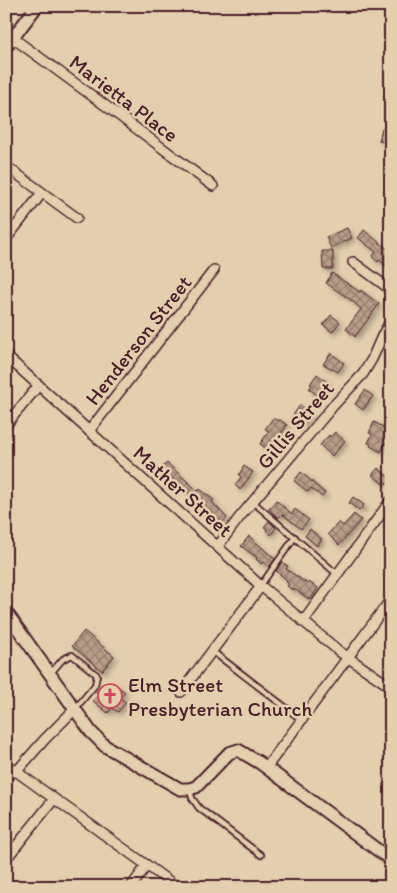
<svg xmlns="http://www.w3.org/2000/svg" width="397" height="893" viewBox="0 0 397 893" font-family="Itim,sans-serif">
<defs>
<pattern id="building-cross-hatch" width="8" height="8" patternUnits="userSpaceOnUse" patternTransform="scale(1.25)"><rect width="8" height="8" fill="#b89d89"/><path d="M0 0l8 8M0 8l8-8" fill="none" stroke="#987f70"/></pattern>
<filter id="shadow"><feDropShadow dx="3" dy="3" stdDeviation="2.5" flood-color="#0004"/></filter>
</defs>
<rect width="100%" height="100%" fill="#e3cead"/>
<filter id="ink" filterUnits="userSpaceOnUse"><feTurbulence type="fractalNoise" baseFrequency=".02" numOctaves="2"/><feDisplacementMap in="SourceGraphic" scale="10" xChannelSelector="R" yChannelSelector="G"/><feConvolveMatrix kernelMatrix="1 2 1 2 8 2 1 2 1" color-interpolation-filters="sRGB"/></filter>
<g filter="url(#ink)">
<g fill="url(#building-cross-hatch)" stroke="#4a1f2b" filter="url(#shadow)">
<polygon points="382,128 391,130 391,144 379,141"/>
<polygon points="347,228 352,238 331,248 326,237"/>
<polygon points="364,230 391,252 391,269 379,260 378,262 372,257 376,252 358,238"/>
<polygon points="322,251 333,251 333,269 323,269"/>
<polygon points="332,273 360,292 361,290 379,304 355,337 346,329 361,309 352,301 326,283"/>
<polygon points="331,315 340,322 332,332 323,325"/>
<polygon points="331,353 344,363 338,372 323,364"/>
<polygon points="317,374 327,382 317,395 309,389 312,385 310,384"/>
<polygon points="365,390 373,396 363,410 355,404"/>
<polygon points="300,405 311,413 302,425 292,417"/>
<polygon points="273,418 278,421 279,419 287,425 269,451 260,444 269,431 265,429"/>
<polygon points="374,422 391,431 391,440 388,439 381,452 370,446 371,444 368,443 372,434 369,433"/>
<polygon points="335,432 345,441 332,456 320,445 329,435 330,437"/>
<polygon points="167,463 198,491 200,489 214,500 212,502 227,518 222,523 161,468"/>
<polygon points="244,466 253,472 240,490 235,485 241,477 239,475"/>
<polygon points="378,468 391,479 387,484 385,482 383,484 372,475"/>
<polygon points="301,472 325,493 322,497 311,488 308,492 294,481"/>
<polygon points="353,497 364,505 359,511 349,503"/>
<polygon points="276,500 292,514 295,509 309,520 301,529 282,514 278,518 269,509"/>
<polygon points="354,514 361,520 339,545 328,534 339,522 343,526"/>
<polygon points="269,521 276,528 271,535 266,530 267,529 264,527"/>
<polygon points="310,529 322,539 317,546 305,536"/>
<polygon points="249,536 275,559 269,567 263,562 261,564 256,559 257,558 241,546"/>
<polygon points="282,562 288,566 286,569 308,584 309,582 318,588 310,600 293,588 292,590 287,586 289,584 286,582 287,580 276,571"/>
<polygon points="84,631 114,656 102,671 72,646"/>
<polygon points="112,682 125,692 120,698 126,702 118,712 112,708 108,713 93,701 99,694 96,692 103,684 107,688"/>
</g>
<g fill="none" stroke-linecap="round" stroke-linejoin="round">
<g stroke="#4a1f2b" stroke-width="8">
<g id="lane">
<polyline points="253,502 337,574"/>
<polyline points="261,585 295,537"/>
<polyline points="212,651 302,720"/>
<polyline points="50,674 63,659 72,655 97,675 95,685 76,708"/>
<polyline points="190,790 192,798 199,808 261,855"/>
</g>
</g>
<g stroke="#4a1f2b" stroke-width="12">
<g id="street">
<polyline points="13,38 117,114 213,186"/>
<polyline points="6,166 77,218"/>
<polyline points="6,239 42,193"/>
<polyline points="353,262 391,290"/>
<polyline points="6,356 261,586 340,652 391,687"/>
<polyline points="6,425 39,385"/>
<polyline points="89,431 214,270"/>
<polyline points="218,546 239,518 333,406 363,374 372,359 382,336 391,320"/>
<polyline points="303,622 391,500"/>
<polyline points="181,692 261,586"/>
<polyline points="6,764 177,887"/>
<polyline points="266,768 391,599"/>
<polyline points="6,775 17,771 45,739 75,709"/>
<polyline points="6,859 54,799"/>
<polyline points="131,887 147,865"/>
</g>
</g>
<g stroke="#4a1f2b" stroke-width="15">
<g id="secondary">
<polyline points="6,47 37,6"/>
<polyline points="6,612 91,732 105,746 180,789 189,789 196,787 229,753 238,750 260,763 391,860"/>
</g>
</g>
<use href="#lane" stroke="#e3cead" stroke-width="4.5"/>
<use href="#street" stroke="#e3cead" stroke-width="9"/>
<use href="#secondary" stroke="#e3cead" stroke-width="11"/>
</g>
</g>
<defs>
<g id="church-ring" transform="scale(1.25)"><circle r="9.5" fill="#e3cead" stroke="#d1495b" stroke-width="1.5"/><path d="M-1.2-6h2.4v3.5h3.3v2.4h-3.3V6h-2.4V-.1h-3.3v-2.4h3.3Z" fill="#d1495b"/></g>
</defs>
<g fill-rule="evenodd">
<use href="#church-ring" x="110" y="696"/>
</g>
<g text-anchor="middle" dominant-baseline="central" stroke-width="5" stroke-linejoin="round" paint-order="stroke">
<g font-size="21" fill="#4a1f2b" stroke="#e3cead">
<text transform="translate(124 98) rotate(37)">Marietta Place</text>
<text transform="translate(138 340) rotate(-52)">Henderson Street</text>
<text transform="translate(295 425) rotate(-50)">Gillis Street</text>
<text transform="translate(183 491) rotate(42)">Mather Street</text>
</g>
<g font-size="21" fill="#4a1f2b" stroke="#e3cead" text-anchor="start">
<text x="128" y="684">Elm Street<tspan x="128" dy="24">Presbyterian Church</tspan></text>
</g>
</g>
<rect width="397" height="893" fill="none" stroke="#e3cead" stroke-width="25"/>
<rect x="12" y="12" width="372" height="868" fill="none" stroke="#4a1f2b" stroke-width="2" filter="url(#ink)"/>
</svg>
